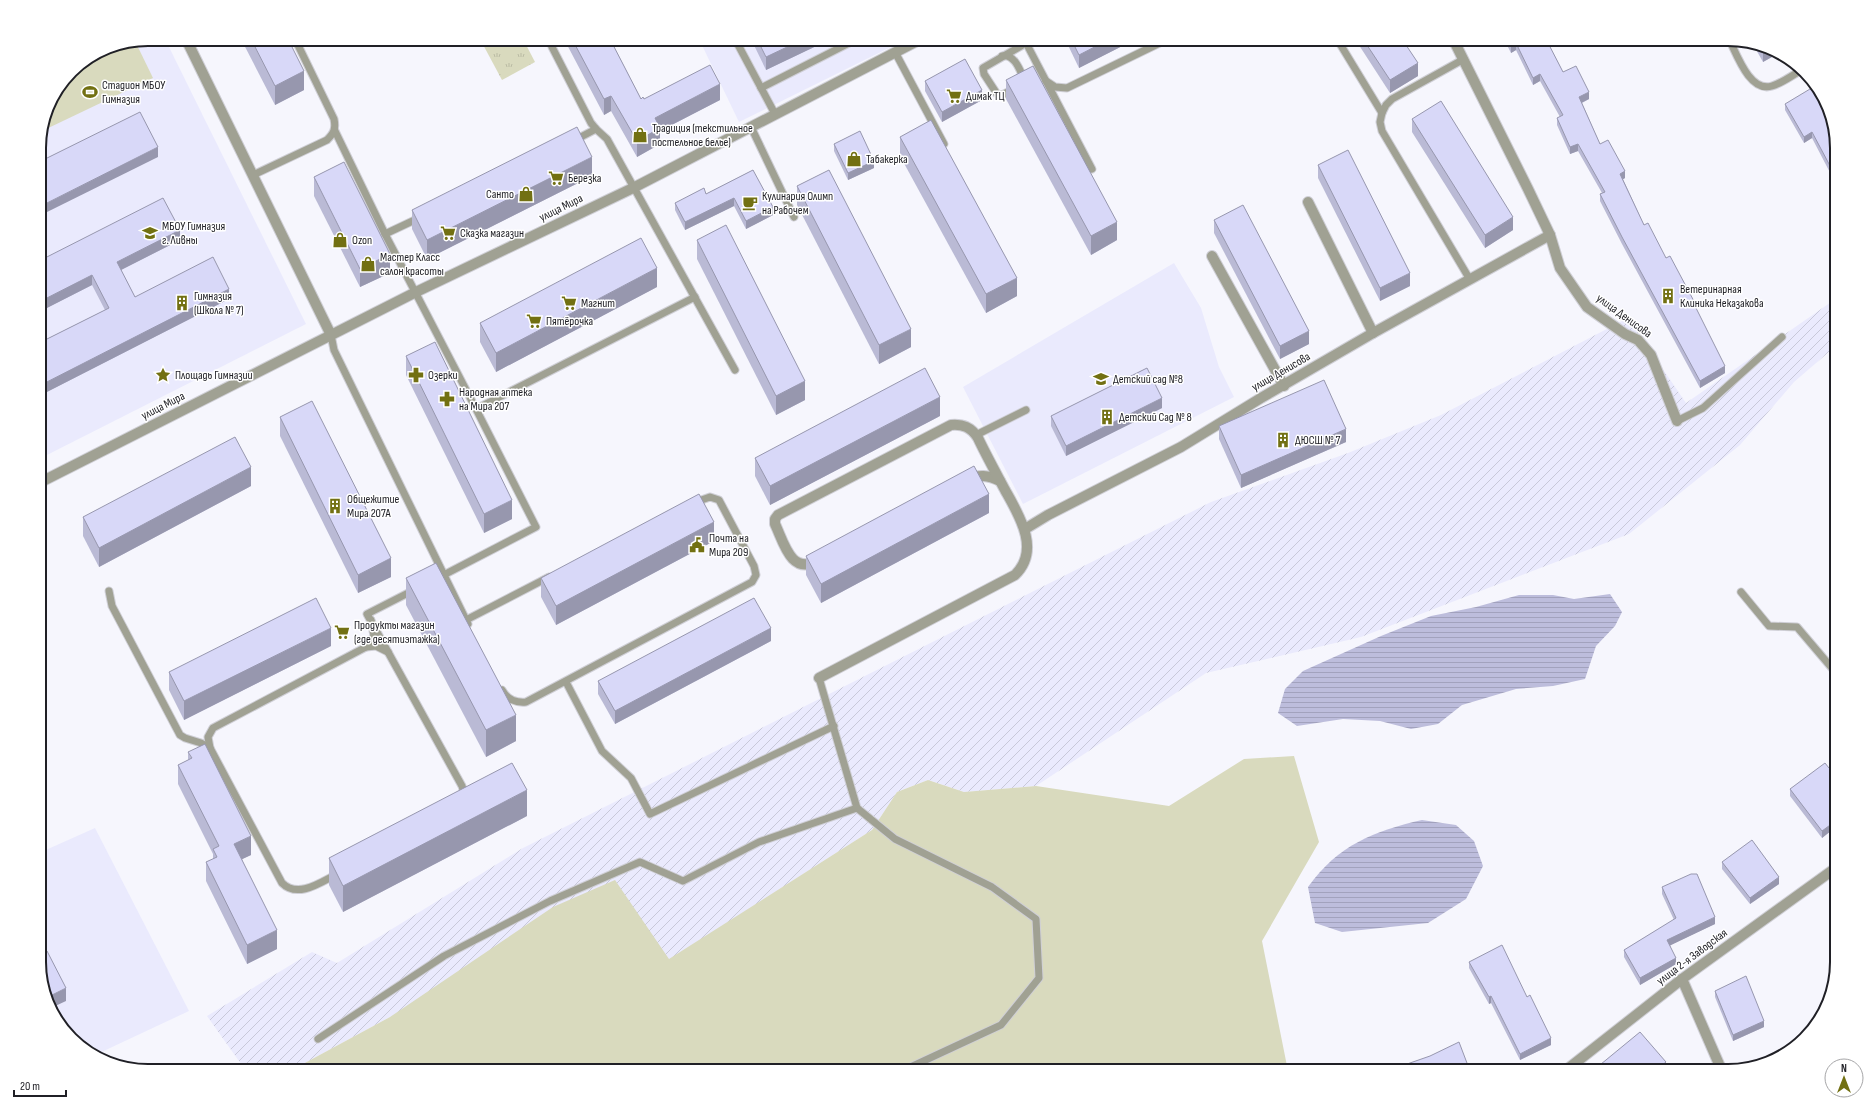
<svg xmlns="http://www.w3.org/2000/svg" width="1876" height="1110" viewBox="0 0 1876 1110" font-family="'Sofia Sans Condensed',sans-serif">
<defs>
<pattern id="industrial-furrows" width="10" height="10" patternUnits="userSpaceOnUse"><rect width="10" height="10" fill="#eaeafd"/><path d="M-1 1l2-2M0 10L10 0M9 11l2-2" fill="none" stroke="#c8c8d9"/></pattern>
<pattern id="park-tufts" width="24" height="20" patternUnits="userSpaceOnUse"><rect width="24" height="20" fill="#d9dabe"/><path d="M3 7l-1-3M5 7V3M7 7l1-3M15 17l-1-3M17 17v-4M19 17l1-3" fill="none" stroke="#babba3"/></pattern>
<pattern id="water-rules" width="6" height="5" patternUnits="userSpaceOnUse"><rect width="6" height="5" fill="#bdbddc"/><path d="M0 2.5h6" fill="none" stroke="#a2a2bd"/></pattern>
</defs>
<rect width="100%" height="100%" fill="#f6f6fd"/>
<g fill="#eaeafd">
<polygon points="148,39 165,39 306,324 39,459 39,141 47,106 71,71 106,47"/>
<polygon points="699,39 907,39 739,122"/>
<polygon points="1174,263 1201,308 1219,367 1234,397 1023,504 963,387"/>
<polygon points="95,828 189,1011 93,1056 54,1017 39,969 39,853"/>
</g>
<polygon fill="url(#industrial-furrows)" points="1837,298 1837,345 1794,382 1740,445 1629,534 1361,637 1206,673 1036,786 964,792 928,780 897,792 872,830 669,960 390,1017 290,1071 246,1071 207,1016 312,952 337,963 523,848 1211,502 1348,453 1441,415 1628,318 1686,403"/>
<polygon fill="url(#park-tufts)" points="480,39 523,39 535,62 502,80"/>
<g fill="#d9dabe">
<polygon points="135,41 153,78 42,131 47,106 71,71 106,47"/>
<polygon points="1294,756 1319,842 1262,941 1288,1071 290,1071 390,1017 553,907 615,880 669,959 872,830 897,792 928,780 964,792 1036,786 1169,806 1244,759"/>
</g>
<g fill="url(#water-rules)">
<polygon points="1610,594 1622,612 1615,626 1596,646 1585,679 1553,686 1516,689 1462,705 1438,724 1411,729 1380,721 1343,719 1297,726 1278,713 1285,689 1303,671 1381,636 1431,616 1476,607 1519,595 1553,595 1574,599"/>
<path d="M1422,820L1456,825L1474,841L1483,866L1466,899L1428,923L1342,932L1315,923L1308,887C1338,845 1374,831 1422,820Z"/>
</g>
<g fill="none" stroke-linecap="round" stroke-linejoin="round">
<g stroke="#cfcfd6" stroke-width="9">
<g id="service">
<polyline points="735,39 775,114"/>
<polyline points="1024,39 1092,169"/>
<polyline points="1337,39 1382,113 1386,105 1392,99 1464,59"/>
<path d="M1729,39C1737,55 1750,93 1772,86C1782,83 1791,76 1800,71"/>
<polyline points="552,47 591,123 596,129 607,139 735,370"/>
<polyline points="895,52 944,144"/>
<path d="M1002,56C1014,53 1020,70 1024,79"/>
<polyline points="1046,81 1055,87 1067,88 1168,39"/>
<polyline points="761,88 857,39"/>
<polyline points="1014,89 1002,95 997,94 984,74 983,68 1021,46 1024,43 1024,39"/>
<polyline points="1382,113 1380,122 1382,131 1469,278"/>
<polyline points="751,127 794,217"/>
<polyline points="335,131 385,234 476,409 695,297"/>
<polyline points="575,140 596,129"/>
<path d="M253,175L327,140C334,133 336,129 334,119L295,39"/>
<polyline points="385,234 419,218"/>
<polyline points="331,335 334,350 468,624"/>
<polyline points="1677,421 1703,408 1782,337"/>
<polyline points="976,435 1026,410"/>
<polyline points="434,580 536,527 476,409"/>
<polyline points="414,590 367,614 462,786 465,796"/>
<polyline points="109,591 112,606 180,735 185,738 201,743 210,748"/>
<polyline points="1741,592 1769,626 1797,627 1837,674"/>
<polyline points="466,620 549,577"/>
<polyline points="366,647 376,646 388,652"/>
<polyline points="819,678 857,808 895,839 992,887 1036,919 1039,978 1001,1025 902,1071"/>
<polyline points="566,682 602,751 631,778 650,814 834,726"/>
<path d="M502,690C507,699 516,703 526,702L752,582L756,575L754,566L719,500L710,497L693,503"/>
<path d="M337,874C321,882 298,899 282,883L210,748L208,737L213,728L366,647L374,636L371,620"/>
<polyline points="318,1039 444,956 550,901 640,862 683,881 759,842 857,808"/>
</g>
</g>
<g stroke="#cfcfd6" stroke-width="12">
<g id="minor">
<polyline points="1453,39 1528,189 1550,235 1560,268 1587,307 1625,334 1638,340 1651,355 1677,421"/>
<polyline points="1308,202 1373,333"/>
<polyline points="1212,256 1284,386"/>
<path d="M967,480C979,474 988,475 1000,481"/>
<polyline points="1025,529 1048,515 1181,447 1261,398 1373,333 1550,235"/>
<path d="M817,561C791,575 784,543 775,524V519L778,515L951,425C963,424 971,427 978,438C986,455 996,473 1005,490C1019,515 1041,550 1015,575L819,678"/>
<polyline points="1682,979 1722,1071"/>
<polyline points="1565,1071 1682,979 1837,867"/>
</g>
</g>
<g stroke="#cfcfd6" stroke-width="12">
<g id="tertiary">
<polyline points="186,39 331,335"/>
<polyline points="39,483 416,292 633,188 921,39"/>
</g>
</g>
<use href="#service" stroke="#a0a193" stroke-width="7"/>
<use href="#minor" stroke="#a0a193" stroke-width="10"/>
<use href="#tertiary" stroke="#a0a193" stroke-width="10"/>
</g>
<g fill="#babad5">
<polygon points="241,39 288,39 304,90 275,105"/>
<polygon points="564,39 610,39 641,99 644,99 720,100 660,131 660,144 637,157 611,111 604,115"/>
<polygon points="751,39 831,39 766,70"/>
<polygon points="1065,39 1136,39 1079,68"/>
<polygon points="1355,39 1402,39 1418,76 1390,93"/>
<polygon points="1504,39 1546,39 1563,72 1589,99 1582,103 1600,144 1625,178 1623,179 1644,225 1666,258 1696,309 1725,373 1700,388 1622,244 1600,201 1600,194 1602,193 1578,151 1570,154 1557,125 1557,118 1560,117 1540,81 1533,85 1516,50 1511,53"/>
<polygon points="1754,46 1779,53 1763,62"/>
<polygon points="1006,80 1117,240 1091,255 1006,99"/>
<polygon points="925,81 982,100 942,122 925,91"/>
<polygon points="1785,104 1837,141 1837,186 1812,138 1804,143 1785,110"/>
<polygon points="1412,119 1513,230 1485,248 1412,132"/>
<polygon points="900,137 1017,296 986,313 900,156"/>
<polygon points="834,144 874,168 848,180 834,151"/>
<polygon points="1318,165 1410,286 1380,301 1318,178"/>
<polygon points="753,170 773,215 746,229 734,206 685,230 675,210 675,203 706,194"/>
<polygon points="592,176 427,259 412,229 412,210"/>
<polygon points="314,177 390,273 360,287 314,196"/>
<polygon points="797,186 911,347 879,364 797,205"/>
<polygon points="1214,220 1309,344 1280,359 1214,233"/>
<polygon points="180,240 121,270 135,297 229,299 39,396 39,343 105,310 92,285 39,312 39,261"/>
<polygon points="697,240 805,400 776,415 697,259"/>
<polygon points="657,287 496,372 480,342 480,323"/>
<polygon points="406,356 512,519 484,533 406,375"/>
<polygon points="1162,408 1066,456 1051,426 1051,416"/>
<polygon points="940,416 770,505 755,476 755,458"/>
<polygon points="280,417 391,577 358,593 280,436"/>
<polygon points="1219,426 1346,442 1241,488 1219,439"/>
<polygon points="251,486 99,567 83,536 83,517"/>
<polygon points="989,513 821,603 806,575 806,556"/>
<polygon points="714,541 556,625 541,597 541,578"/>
<polygon points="406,578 516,741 486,757 406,605"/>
<polygon points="771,641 615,724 598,694 598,681"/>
<polygon points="331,646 184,720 169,690 169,672"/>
<polygon points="188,752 251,855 242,859 277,949 247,964 206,881 206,862 213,859 213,854 178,784 178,765 188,760"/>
<polygon points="1837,761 1837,826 1822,838 1790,796 1790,789 1829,768"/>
<polygon points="527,816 343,912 329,885 329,858"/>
<polygon points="1722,862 1779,884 1750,904 1722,869"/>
<polygon points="1662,887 1715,924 1670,945 1676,964 1640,985 1624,957 1624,950 1674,920 1662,894"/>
<polygon points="1469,962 1527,997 1551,1045 1520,1060 1491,1003 1489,1004 1469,968"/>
<polygon points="1715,991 1764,1027 1733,1041 1715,997"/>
</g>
<g fill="#9797ae">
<polygon points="804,39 831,39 766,70 766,57"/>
<polygon points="1110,39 1136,39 1079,68 1079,55"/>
<polygon points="1516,43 1516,50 1511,53 1511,46"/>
<polygon points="1763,48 1779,53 1763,62"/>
<polygon points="1418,63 1418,76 1390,93 1390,80"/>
<polygon points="304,71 304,90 275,105 275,86"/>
<polygon points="1540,74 1540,81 1533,85 1533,78"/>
<polygon points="720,84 720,100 660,131 660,144 637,157 637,141 655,118"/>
<polygon points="982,90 982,100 942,122 942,112"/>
<polygon points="1589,92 1589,99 1579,104 1579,97"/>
<polygon points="611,96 611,111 604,115 604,99"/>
<polygon points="1812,132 1812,138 1804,143 1804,137"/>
<polygon points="1578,144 1578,151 1570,154 1570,147"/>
<polygon points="158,147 158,157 39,216 39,207"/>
<polygon points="592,157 592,176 427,259 427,240"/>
<polygon points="874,161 874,168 848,180 848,173"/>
<polygon points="1625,171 1625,178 1620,181 1620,174"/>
<polygon points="734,198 734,206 685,230 685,222"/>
<polygon points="773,207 773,215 746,229 746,221"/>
<polygon points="1513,217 1513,230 1485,248 1485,235"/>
<polygon points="1117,222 1117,240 1091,255 1091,236"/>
<polygon points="180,230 180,240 117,272 117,262"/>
<polygon points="390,254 390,273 360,287 360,269"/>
<polygon points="657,268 657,287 496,372 496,353"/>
<polygon points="1410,273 1410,286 1380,301 1380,288"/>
<polygon points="92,275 92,285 39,312 39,302"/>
<polygon points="1017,278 1017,296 986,313 986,294"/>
<polygon points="229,289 229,299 39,396 39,386"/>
<polygon points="911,329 911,347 879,364 879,345"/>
<polygon points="1309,331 1309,344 1280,359 1280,346"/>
<polygon points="1725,366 1725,373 1700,388 1700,381"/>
<polygon points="805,381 805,400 776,415 776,396"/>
<polygon points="940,397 940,416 770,505 770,486"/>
<polygon points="1162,398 1162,408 1066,456 1066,446"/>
<polygon points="1346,429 1346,442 1241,488 1241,475"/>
<polygon points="251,467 251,486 99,567 99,548"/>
<polygon points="989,494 989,513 821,603 821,584"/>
<polygon points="512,500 512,519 484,533 484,514"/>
<polygon points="714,522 714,541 556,625 556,606"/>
<polygon points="391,558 391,577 358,593 358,575"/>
<polygon points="331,628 331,646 184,720 184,701"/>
<polygon points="771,628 771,641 615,724 615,711"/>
<polygon points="516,715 516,741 486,757 486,730"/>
<polygon points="527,790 527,816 343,912 343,886"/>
<polygon points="1837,820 1837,826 1822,838 1822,831"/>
<polygon points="251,836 251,855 234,863 234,844"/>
<polygon points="1779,877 1779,884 1750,904 1750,898"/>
<polygon points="1715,917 1715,924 1667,947 1667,940"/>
<polygon points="277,930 277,949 247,964 247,945"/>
<polygon points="1676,958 1676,964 1640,985 1640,978"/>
<polygon points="66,988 66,1001 51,1008 48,997"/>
<polygon points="1491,996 1491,1003 1489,1004 1489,997"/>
<polygon points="1764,1021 1764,1027 1733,1041 1733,1035"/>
<polygon points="1551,1038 1551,1045 1520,1060 1520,1054"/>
<polygon points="1666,1062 1666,1069 1663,1071 1655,1071"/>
</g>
<g fill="#d8d8f8" stroke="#9797ae">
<polygon points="251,39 288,39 304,71 275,86"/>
<polygon points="572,39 610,39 641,99 643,97 644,99 710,65 720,84 655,118 660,128 637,141 611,96 604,99"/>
<polygon points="757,39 804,39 766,57"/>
<polygon points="1071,39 1110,39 1079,55"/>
<polygon points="1363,39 1402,39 1418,63 1390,80"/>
<polygon points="1508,39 1546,39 1563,72 1576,66 1589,92 1579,97 1600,144 1608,140 1625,171 1620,174 1644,225 1648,223 1666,258 1670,256 1696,305 1695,306 1725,366 1700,381 1622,237 1600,194 1605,192 1578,144 1570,147 1557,118 1563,115 1540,74 1533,78 1516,43 1511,46"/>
<polygon points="965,59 982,90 942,112 925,81"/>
<polygon points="1033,66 1117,222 1091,236 1006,80"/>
<polygon points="1815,86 1822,93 1837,141 1837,179 1812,132 1804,137 1785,104"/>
<polygon points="1441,101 1513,217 1485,235 1412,119"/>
<polygon points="140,112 158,147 39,207 39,162"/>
<polygon points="931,120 1017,278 986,294 900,137"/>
<polygon points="577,127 592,157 427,240 412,210"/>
<polygon points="860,131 874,161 848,173 834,144"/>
<polygon points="1348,150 1410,273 1380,288 1318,165"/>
<polygon points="344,162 390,254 360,269 314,177"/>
<polygon points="753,170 773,207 746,221 734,198 685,222 675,203 704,188 706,194"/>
<polygon points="829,170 911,329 879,345 797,186"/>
<polygon points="163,198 180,230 117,262 135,297 213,257 229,289 39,386 39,343 109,308 92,275 39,302 39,261"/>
<polygon points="1243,205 1309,331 1280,346 1214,220"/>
<polygon points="726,225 805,381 776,396 697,240"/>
<polygon points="641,238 657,268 496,353 480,323"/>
<polygon points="435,342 512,500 484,514 406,356"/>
<polygon points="925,368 940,397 770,486 755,458"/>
<polygon points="1147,368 1162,398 1066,446 1051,416"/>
<polygon points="1324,380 1346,429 1241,475 1219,426"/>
<polygon points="312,401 391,558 358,575 280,417"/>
<polygon points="235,437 251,467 99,548 83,517"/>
<polygon points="974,466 989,494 821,584 806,556"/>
<polygon points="699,494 714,522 556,606 541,578"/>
<polygon points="436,563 516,715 486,730 406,578"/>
<polygon points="316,598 331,628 184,701 169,672"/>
<polygon points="754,598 771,628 615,711 598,681"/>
<polygon points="205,744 251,836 234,844 277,930 247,945 206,862 217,857 213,849 219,846 178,765 192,758 188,752"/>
<polygon points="1837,761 1837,820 1822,831 1790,789 1825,763 1829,768"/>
<polygon points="512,763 527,790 343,886 329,858"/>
<polygon points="1752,840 1779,877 1750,898 1722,862"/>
<polygon points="1691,874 1697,874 1715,917 1667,940 1676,958 1640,978 1624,950 1676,918 1662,887"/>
<polygon points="1502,945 1527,997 1530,995 1551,1038 1520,1054 1491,996 1489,997 1469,962"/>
<polygon points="47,951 66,988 48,997 39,969 39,955"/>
<polygon points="1746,976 1764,1021 1733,1035 1715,991"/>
<polygon points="1640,1032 1666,1062 1655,1071 1596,1071 1595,1069"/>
<polygon points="1459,1042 1470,1071 1387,1071 1430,1056"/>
</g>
<defs>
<g id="stadium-bare" transform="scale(1.2)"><path d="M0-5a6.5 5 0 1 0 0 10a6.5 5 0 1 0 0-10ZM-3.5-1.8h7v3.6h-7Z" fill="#727012" stroke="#fff" stroke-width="2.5" paint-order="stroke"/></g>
<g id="supermarket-bare" transform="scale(1.2)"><path d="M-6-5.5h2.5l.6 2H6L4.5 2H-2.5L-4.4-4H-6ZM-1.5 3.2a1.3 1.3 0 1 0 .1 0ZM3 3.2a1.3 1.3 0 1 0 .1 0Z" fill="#727012" stroke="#fff" stroke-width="2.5" paint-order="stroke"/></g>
<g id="shop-bare" transform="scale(1.2)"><path d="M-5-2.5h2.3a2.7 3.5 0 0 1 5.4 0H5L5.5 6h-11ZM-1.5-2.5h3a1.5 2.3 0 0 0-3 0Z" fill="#727012" stroke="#fff" stroke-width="2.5" paint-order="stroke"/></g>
<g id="cafe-bare" transform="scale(1.2)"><path d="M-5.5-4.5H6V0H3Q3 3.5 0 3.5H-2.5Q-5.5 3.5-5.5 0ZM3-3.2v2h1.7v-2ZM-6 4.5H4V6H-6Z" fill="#727012" stroke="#fff" stroke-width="2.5" paint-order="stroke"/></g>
<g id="school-bare" transform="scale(1.2)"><path d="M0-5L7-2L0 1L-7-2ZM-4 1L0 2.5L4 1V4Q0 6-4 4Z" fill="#727012" stroke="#fff" stroke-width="2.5" paint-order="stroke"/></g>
<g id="building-bare" transform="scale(1.2)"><path d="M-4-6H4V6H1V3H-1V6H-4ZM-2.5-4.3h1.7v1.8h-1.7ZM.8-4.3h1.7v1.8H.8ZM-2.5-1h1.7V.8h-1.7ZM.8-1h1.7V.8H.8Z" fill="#727012" stroke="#fff" stroke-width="2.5" paint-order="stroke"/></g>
<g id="sight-bare" transform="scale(1.2)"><path d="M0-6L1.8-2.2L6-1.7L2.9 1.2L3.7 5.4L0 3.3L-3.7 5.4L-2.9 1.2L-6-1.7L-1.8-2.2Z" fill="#727012" stroke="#fff" stroke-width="2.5" paint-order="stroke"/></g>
<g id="pharmacy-bare" transform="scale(1.2)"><path d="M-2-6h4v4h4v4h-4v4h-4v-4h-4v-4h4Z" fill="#727012" stroke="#fff" stroke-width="2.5" paint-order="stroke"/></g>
<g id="civic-bare" transform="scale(1.2)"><path d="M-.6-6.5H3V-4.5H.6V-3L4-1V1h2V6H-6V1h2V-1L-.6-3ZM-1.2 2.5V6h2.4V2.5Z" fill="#727012" stroke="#fff" stroke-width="2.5" paint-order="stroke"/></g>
</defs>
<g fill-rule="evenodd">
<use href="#stadium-bare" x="90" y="92"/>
<use href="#supermarket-bare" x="954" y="96"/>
<use href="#shop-bare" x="640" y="135"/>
<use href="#shop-bare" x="854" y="159"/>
<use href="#supermarket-bare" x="556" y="178"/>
<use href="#shop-bare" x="526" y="194"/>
<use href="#cafe-bare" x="750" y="203"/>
<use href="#school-bare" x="150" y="233"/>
<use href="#supermarket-bare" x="448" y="233"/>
<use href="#shop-bare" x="340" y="240"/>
<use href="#shop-bare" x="368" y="264"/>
<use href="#building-bare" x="1668" y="296"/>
<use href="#building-bare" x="182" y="303"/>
<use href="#supermarket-bare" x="569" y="303"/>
<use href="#supermarket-bare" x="534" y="321"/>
<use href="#sight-bare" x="163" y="375"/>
<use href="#pharmacy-bare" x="416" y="375"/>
<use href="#school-bare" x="1101" y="379"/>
<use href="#pharmacy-bare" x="447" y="399"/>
<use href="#building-bare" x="1107" y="417"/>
<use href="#building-bare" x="1283" y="440"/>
<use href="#building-bare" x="335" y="506"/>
<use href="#civic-bare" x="697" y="545"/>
<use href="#supermarket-bare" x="342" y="632"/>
</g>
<g text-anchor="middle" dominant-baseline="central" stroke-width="3" stroke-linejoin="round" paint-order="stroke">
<g font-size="12" fill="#202026" stroke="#fff" text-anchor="start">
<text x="102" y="85">Стадион МБОУ<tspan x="102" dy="14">Гимназия</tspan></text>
<text x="966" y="96">Димак ТЦ</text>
<text x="652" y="128">Традиция (текстильное<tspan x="652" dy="14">постельное белье)</tspan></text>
<text x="866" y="159">Табакерка</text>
<text x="568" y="178">Березка</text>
<text x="514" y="194" text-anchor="end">Санто</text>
<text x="762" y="196">Кулинария Олимп<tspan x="762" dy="14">на Рабочем</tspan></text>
<text x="162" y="226">МБОУ Гимназия<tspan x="162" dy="14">г. Ливны</tspan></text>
<text x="460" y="233">Сказка магазин</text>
<text x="352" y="240">Ozon</text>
<text x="380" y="257">Мастер Класс<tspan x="380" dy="14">салон красоты</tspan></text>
<text x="1680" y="289">Ветеринарная<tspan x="1680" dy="14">Клиника Неказакова</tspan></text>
<text x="194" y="296">Гимназия<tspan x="194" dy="14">(Школа № 7)</tspan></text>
<text x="581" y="303">Магнит</text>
<text x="546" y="321">Пятёрочка</text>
<text x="175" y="375">Площадь Гимназии</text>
<text x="428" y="375">Озерки</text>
<text x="1113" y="379">Детский сад №8</text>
<text x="459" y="392">Народная аптека<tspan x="459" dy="14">на Мира 207</tspan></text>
<text x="1119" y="417">Детский Сад № 8</text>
<text x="1295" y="440">ДЮСШ № 7</text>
<text x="347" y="499">Общежитие<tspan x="347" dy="14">Мира 207А</tspan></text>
<text x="709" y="538">Почта на<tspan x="709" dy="14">Мира 209</tspan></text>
<text x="354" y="625">Продукты магазин<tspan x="354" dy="14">(где десятиэтажка)</tspan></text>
</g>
<g font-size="12" fill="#202026" stroke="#fff">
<text transform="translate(561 208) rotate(-26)">улица Мира</text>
<text transform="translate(1624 316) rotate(36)">улица Денисова</text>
<text transform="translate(1281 372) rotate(-30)">улица Денисова</text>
<text transform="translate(163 406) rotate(-27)">улица Мира</text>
<text transform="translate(1692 957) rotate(-37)">улица 2-я Заводская</text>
</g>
</g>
<path d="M0 0H1876V1110H0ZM148 46H1728A102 102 0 0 1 1830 148V962A102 102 0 0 1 1728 1064H148A102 102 0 0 1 46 962V148A102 102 0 0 1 148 46Z" fill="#fff" fill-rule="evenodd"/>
<path fill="none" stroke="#202026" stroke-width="2" d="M148 46H1728A102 102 0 0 1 1830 148V962A102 102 0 0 1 1728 1064H148A102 102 0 0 1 46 962V148A102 102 0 0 1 148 46Z"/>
<g transform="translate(1844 1078)"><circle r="19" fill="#ffffff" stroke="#a6a6a8"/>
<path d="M0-3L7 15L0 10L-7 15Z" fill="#727012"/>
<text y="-6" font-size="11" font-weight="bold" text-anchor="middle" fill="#202026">N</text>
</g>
<path d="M14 1090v6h52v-6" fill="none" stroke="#202026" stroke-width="2"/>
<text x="20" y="1090" font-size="12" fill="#202026" stroke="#ffffff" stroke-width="3" paint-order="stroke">20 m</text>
</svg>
